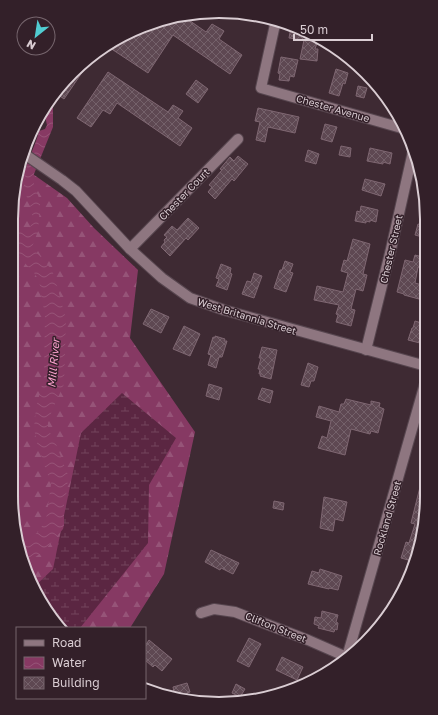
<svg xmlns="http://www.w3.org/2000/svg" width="438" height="715" viewBox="0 0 438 715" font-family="'Golos Text',sans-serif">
<defs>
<pattern id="forest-firs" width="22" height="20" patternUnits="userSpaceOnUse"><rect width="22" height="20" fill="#863963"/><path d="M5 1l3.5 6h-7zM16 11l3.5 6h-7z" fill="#965478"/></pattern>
<pattern id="wetland-marsh" width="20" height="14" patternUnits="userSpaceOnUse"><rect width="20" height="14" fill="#5b2642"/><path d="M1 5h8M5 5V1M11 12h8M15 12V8" fill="none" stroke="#72445c"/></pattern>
<pattern id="water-waves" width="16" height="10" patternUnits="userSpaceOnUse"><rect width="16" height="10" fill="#873963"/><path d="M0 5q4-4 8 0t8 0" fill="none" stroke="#975478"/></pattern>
<pattern id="building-cross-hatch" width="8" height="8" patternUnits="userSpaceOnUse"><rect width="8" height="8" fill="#5e4852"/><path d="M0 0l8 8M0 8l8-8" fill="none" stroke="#74616a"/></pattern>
</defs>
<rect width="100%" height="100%" fill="#3e2a33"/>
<polygon fill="url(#forest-firs)" points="20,165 67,198 94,228 138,270 130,338 195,432 164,574 130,628 59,628 54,622 22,563 11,496 13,192"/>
<polygon fill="url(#wetland-marsh)" points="122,393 176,438 149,485 148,543 80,628 59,628 54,622 35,586 53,569 81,433"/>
<path fill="url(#water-waves)" d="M52,97L53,106V127L34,174V186L40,200V207L38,231L32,247L52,270L55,279L66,319L64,384L48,420V429L56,444L68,475L67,491L64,502V525L63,529L45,550L23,566L19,547L38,532L46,520L51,484L38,447L34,429L36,408L44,377L45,313L41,297V290L39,281L35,274L22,260L21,255L12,246L13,221L16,228L24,233C43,220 24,199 24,184C23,165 35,149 39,131L45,129L47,125C44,114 46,106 52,97Z"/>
<g fill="url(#building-cross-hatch)" stroke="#7f6772">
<polygon points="183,16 206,32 212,24 224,31 219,39 242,55 230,74 173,35 148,73 107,46 115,39"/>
<polygon points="291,27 318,40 315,49 318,49 317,61 300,59 304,40 289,38"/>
<polygon points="281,57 298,60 294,77 290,76 289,81 279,80 280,74 278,73"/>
<polygon points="80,69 83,71 64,99 57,94 63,84"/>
<polygon points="336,69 348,73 345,84 343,83 339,96 329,93"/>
<polygon points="108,72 168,112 173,105 183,111 178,118 192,128 180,146 117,103 110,114 103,110 91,127 77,118"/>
<polygon points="196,80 208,89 198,103 186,94"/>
<polygon points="358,86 367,88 364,98 356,96"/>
<polygon points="258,108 299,117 295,133 268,127 265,142 256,140 260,122 255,121"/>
<polygon points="325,124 337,127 332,142 321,139"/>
<polygon points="341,146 351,148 350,157 339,155"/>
<polygon points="370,148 392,153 390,164 383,162 383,164 367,161"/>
<polygon points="308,150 319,154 316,164 305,161"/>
<polygon points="238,156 248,164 234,181 232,179 215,199 208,192 212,187 209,185 222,170 220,169 230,157 234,161"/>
<polygon points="365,179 385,184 381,196 362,190"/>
<polygon points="361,206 378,210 376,222 370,220 370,222 366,221 366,223 355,221 357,211 360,212"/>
<polygon points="188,218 199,228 188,240 186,238 170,256 161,247 165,242 164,240 167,237 164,235 172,226 177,230"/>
<polygon points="418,224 426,226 426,238 415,235"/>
<polygon points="353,239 370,244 363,274 367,275 363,291 356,289 351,309 355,310 351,326 336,322 338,315 336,314 339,305 314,300 317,286 343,292 348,273 341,271 344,260 347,261"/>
<polygon points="415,255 426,258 426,269 418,267 415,283 422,285 419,299 404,295 404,294 397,292 405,260 413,262"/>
<polygon points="285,261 293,264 290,272 293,273 286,292 274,288 280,270 282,270"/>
<polygon points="221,264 231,268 230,273 232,274 227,290 216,286 219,279 216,278"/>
<polygon points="254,273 262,276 254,298 242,294 247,281 251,282"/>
<polygon points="151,309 169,317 161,333 143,324"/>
<polygon points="415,321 425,324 420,343 408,340 412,328 413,328"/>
<polygon points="184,326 200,334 190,356 173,349"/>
<polygon points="215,336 225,339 224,341 227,341 222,357 219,357 216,368 208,365 211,355 208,354 213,337 215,338"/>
<polygon points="262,347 277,350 271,379 260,376 261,374 259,374 260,369 258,369 261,358 259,358"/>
<polygon points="308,363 318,367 314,381 311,381 309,387 301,385"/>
<polygon points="209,384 222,388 219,400 206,396"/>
<polygon points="262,388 273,391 270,403 258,399"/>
<polygon points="346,399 371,405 371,401 380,403 379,407 384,409 378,433 371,431 370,434 351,429 345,455 318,448 322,436 327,438 331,421 316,417 319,406 339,412 341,404 344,404"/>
<polygon points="422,479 425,479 425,523 415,562 401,558 406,542 409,543 415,524 411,523"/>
<polygon points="324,497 347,502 343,521 335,519 333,531 320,528"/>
<polygon points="274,501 284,503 283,510 273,508"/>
<polygon points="211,550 239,563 233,574 221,568 220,570 205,562"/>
<polygon points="320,569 342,576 338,590 329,588 329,589 308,584 312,571 319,573"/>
<polygon points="322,611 338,615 336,622 338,623 337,630 335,629 334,632 318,628 319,626 314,624 315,617 321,618"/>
<polygon points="249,638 261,644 249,667 237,661"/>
<polygon points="149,640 172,659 162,671 155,665 153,667 145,660 145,646"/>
<polygon points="282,657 303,667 297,680 276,670"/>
<polygon points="187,683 190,692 187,693 189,699 175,697 173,687"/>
<polygon points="236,684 245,689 240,697 232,693"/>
</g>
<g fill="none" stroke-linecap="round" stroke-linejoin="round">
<g stroke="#57464f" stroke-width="12">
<g id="minor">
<polyline points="276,20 261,88 405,129"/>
<polyline points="23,153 62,180 76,191 130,249 162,278 190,298 224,310 426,366"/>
<polyline points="130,249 238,139"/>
<polyline points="366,350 391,249 414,147"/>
<polyline points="201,613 214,609 235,612 308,640 349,658"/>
<polyline points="347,657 426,380"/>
</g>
</g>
<use href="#minor" stroke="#8e7680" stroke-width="10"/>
</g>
<g text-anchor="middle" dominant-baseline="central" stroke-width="3" stroke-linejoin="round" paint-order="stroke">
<g font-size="10" fill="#dacdd3" stroke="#332029">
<text transform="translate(333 108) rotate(16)">Chester Avenue</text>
<text transform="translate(184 194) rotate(-46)">Chester Court</text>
<text transform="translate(391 249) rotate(-77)">Chester Street</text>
<text transform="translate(247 316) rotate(17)">West Britannia Street</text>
<text transform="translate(387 518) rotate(-74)">Rockland Street</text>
<text transform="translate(276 627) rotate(22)">Clifton Street</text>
</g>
<g font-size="11" font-style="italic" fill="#fba2ce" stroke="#332029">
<text transform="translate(53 363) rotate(-85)">Mill River</text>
</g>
</g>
<path d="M0 0H438V715H0ZM219 18H219A201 201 0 0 1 420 219V496A201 201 0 0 1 219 697H219A201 201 0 0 1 18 496V219A201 201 0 0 1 219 18Z" fill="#332029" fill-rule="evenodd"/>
<path fill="none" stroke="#dacdd3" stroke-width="2" d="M219 18H219A201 201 0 0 1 420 219V496A201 201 0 0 1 219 697H219A201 201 0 0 1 18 496V219A201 201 0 0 1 219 18Z"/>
<rect x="16" y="627" width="130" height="72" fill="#332029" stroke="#76656d"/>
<rect x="24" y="640" width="20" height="6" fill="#8e7680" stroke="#76656d"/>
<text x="52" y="647" font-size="12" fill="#dacdd3">Road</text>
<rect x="24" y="657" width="20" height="12" fill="url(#water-waves)" stroke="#76656d"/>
<text x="52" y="667" font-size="12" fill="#dacdd3">Water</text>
<rect x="24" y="677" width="20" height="12" fill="url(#building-cross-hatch)" stroke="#76656d"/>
<text x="52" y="687" font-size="12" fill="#dacdd3">Building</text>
<g transform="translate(36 36) rotate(210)"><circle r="19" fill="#332029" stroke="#76656d"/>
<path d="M0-3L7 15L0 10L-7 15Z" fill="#51ccd1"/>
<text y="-6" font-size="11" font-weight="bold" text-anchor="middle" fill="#dacdd3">N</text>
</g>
<path d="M294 34v6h78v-6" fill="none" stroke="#dacdd3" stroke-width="2"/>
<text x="300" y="34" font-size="12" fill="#dacdd3" stroke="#332029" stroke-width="3" paint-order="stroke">50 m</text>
</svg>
